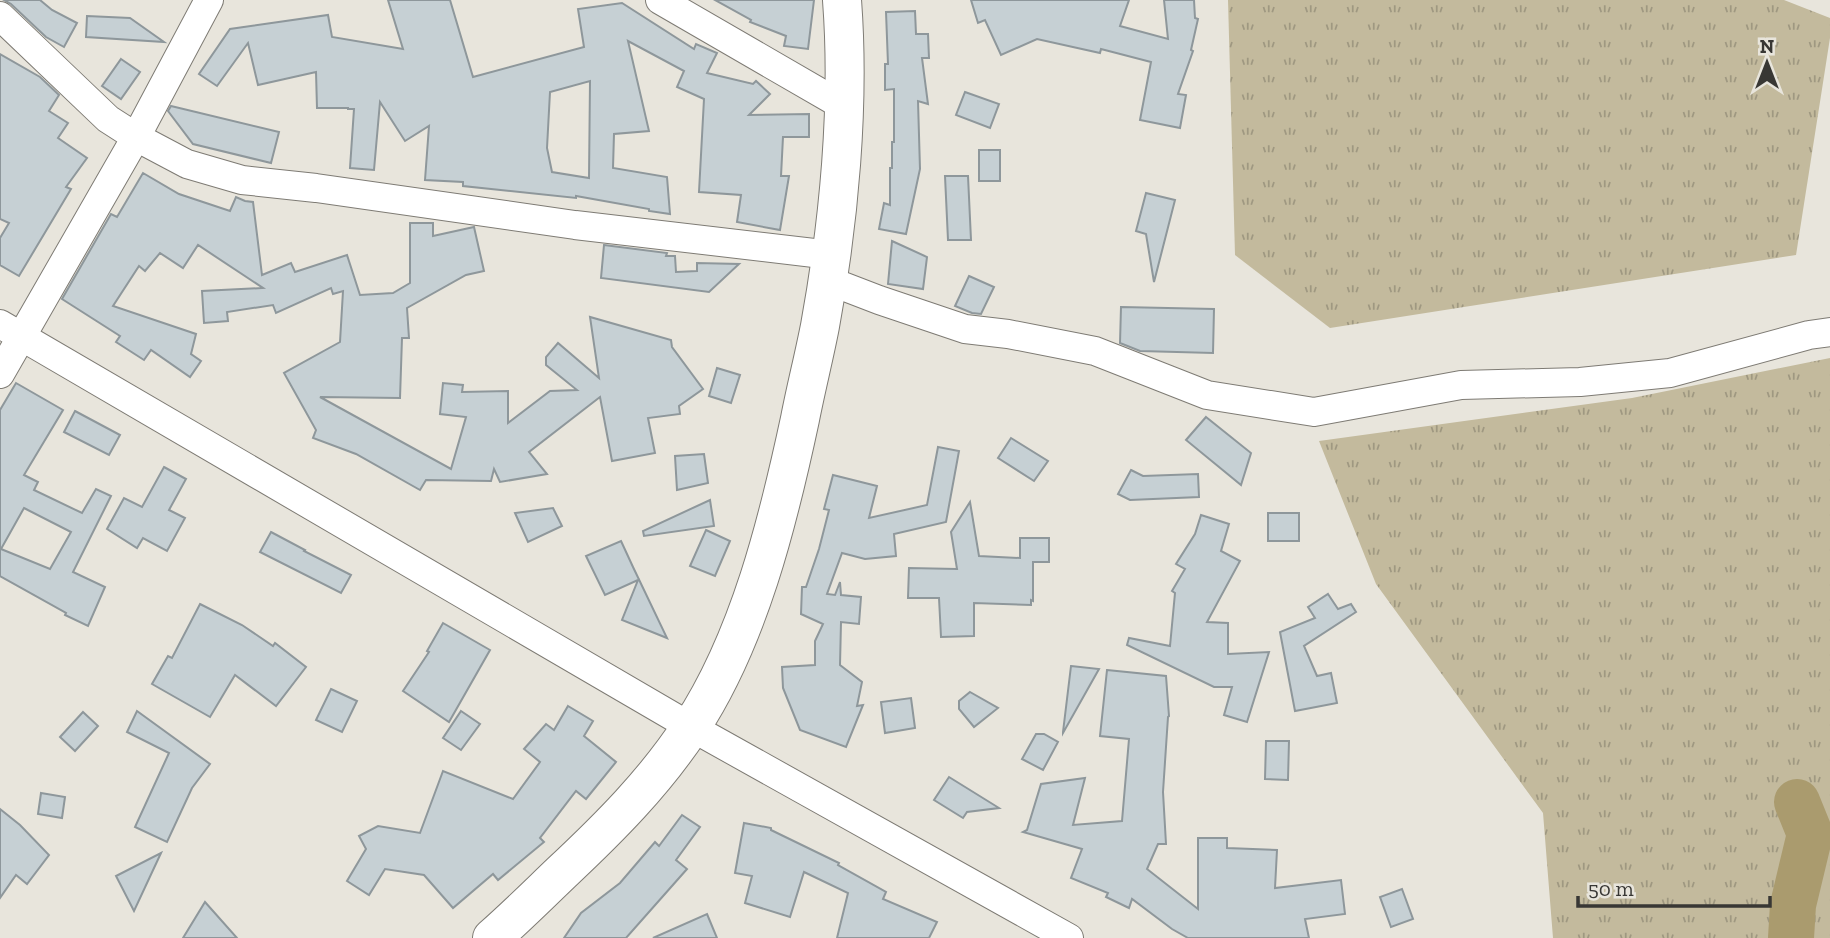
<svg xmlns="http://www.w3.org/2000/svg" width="1830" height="938" viewBox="0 0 1830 938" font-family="'Zilla Slab',serif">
<defs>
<pattern id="grass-tufts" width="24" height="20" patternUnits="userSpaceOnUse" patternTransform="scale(1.75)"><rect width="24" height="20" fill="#c3ba9d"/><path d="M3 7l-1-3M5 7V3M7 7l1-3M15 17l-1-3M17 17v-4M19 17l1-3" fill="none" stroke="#9f9881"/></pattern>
</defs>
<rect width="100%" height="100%" fill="#e8e5dc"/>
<g fill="url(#grass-tufts)">
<polygon points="1228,0 1784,0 1830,18 1830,38 1796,255 1330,328 1235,255"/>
<polygon points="1830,358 1830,938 1553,938 1543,813 1376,584 1319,441 1632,398"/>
</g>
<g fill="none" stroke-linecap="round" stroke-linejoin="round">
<polyline stroke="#aa9b6e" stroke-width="46" points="1791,938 1793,905 1810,834 1797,802"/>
</g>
<g fill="#c6d0d4" stroke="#8e979b" stroke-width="2" fill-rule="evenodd">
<polygon points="4,0 40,0 52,10 77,23 64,47 46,37 11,4"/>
<path d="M388,0H450L473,77L584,47L578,9L622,3L694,49L696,44L717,53L707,73L753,84L756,81L770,94L749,115L809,114V137H783L781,176H789L780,230L737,222L741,195L699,192L704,99L677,87L684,71L628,41L649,131L614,134L613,168L667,177L670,214L649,211V209L576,196V198L463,186V182L425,180L429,126L405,141L380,102L374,170L350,168L354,109H348V108H317L316,72L258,85L248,43L217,86L199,74L230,29L328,15L332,37L403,49ZM590,81L589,178L552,172L547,148L550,92Z"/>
<polygon points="715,0 814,0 808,49 784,46 786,36 750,22 751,20"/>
<polygon points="971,0 1129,0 1120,26 1168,39 1164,0 1194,0 1195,18 1198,19 1191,50 1193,51 1178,94 1186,95 1180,128 1140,120 1151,62 1101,49 1100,53 1037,39 1001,55 985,20 978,23"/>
<polygon points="915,11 916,34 928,34 929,58 922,58 928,104 918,101 920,169 906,234 879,229 884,203 890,205 890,168 892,168 892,142 894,142 894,89 885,90 885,64 888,64 886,12"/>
<polygon points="87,16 130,18 164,42 86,37"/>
<polygon points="0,54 40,77 59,95 49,111 68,123 58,138 87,158 66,187 71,189 19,276 0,265 0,238 9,223 0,219"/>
<polygon points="121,59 140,72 121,99 102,86"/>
<polygon points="965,92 999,104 990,128 956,115"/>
<polygon points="171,106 279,132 271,163 193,144 168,111"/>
<rect x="979" y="150" width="21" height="31"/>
<polygon points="143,173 179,194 230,211 236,197 245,201 253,202 262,275 291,263 295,272 347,255 360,295 393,293 410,283 410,223 433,223 433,236 474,227 484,271 466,275 407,308 409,338 402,338 400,398 320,397 451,469 466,417 440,414 443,383 463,385 462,392 508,391 508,423 550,391 577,390 546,365 546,357 558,343 599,378 590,317 671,340 672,347 703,389 679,406 680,414 648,418 655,453 612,461 600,397 529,452 547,474 500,482 494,469 491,481 426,480 420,490 356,454 313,438 316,430 284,373 340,342 343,291 333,294 331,288 276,313 273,305 227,312 228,321 204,323 202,291 263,288 198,245 183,268 160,253 145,271 139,266 113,306 196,334 191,354 201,361 190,377 151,350 144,360 116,342 120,336 62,299 111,214 117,217"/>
<polygon points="945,176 968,176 971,240 948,240"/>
<polygon points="1146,193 1175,200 1154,282 1146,234 1136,231"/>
<polygon points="892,241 927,257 923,289 888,284"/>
<polygon points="604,245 667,253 666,256 675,256 676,272 697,271 697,263 739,264 709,292 601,278"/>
<polygon points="969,276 994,287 981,314 972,313 955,306"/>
<polygon points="1121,307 1214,309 1213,353 1140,351 1120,343"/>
<polygon points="717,368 740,375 731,403 709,396"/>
<path d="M16,383L63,410L24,475L38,482L34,490L82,513L96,489L111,496L73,572L105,587L88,626L65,615L66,613L0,576V410ZM24,508L71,532L50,569L1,549Z"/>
<polygon points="75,411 120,435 109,455 64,432"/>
<polygon points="1206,417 1251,453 1241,485 1186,440"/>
<polygon points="1011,438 1048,461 1034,481 998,458"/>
<polygon points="938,447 959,451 946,522 894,534 896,556 865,559 842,553 827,594 835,595 840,582 841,595 861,597 859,624 841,622 840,665 862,682 857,706 863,705 846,747 800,730 783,688 782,667 815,665 815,641 823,624 801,614 802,587 806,587 819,549 829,510 824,509 833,475 877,486 869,518 927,505"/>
<polygon points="704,454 708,483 677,490 675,456"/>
<polygon points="164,467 186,479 169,510 185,518 167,551 143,538 137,548 107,529 124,498 142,507"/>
<polygon points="1131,470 1143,476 1198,474 1199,497 1130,500 1118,494"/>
<polygon points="710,500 714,526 644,536 643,531"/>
<polygon points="970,502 979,556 1020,558 1020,538 1049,538 1049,562 1033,562 1033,601 1031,600 1031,605 974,603 974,636 941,637 939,598 908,598 909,568 957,569 951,532"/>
<polygon points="553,508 562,526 528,542 515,513"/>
<rect x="1268" y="513" width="31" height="28"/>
<polygon points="1201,515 1229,524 1221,551 1240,561 1207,622 1228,623 1228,654 1269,652 1247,722 1224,715 1232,687 1214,687 1127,645 1129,638 1170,646 1175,593 1172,591 1185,569 1176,564 1195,534"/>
<polygon points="706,530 730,541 715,576 690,566"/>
<polygon points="271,532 305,550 304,551 351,575 341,593 260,552"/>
<polygon points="621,541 633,567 667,638 622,620 638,580 605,595 586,556"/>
<polygon points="1328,594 1338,609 1351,604 1356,612 1304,646 1317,676 1331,673 1337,703 1295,711 1280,632 1315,618 1308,607"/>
<polygon points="200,604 242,625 273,646 275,643 306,667 276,706 235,675 210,717 152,684 168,656 172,658"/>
<polygon points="443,623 490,650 449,722 403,691 429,652 427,651"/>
<polygon points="1071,666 1099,669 1063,733 1063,732"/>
<polygon points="1107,670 1166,676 1169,716 1168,717 1163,792 1166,844 1158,844 1147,869 1198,909 1198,838 1227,838 1227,848 1277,850 1275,888 1341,880 1345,914 1305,919 1309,938 1188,938 1172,929 1132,899 1129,908 1106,897 1108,893 1071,878 1082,849 1023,832 1027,830 1041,784 1085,778 1073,825 1122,821 1129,739 1100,736"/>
<polygon points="331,689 357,701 342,732 316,720"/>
<polygon points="970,692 998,708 974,727 959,709 959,701"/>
<polygon points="911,698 915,728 885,733 881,702"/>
<polygon points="568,706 593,721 584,736 616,762 586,799 576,791 540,838 544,842 498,880 493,874 453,908 424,875 385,869 369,895 347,881 366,849 359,836 378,826 420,833 443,771 513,799 540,762 524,749 546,724 554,730"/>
<polygon points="137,711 210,764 192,788 167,842 135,827 169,753 127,732"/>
<polygon points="461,711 480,724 461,750 443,738"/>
<polygon points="83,712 98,726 75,751 60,737"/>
<polygon points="1036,734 1044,734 1058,742 1043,770 1022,759"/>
<polygon points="1266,741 1289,741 1288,780 1265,779"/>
<polygon points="949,777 999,808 967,812 963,818 934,800"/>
<polygon points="41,793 65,797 62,818 38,814"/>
<polygon points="0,809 20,825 49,855 27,884 16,875 0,898"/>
<polygon points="682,815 700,827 676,860 687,869 626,938 564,938 581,913 620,883 655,842 659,846"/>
<polygon points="744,823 771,828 771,830 839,863 838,865 886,892 883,899 937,922 929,938 837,938 848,893 804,872 790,917 745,903 752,876 735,873"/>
<polygon points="161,853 134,911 116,876"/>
<polygon points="1402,889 1413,919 1391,927 1380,897"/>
<polygon points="205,902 237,938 183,938"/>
<polygon points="707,914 717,938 653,938"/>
</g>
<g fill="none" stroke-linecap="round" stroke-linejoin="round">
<g stroke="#7e7b74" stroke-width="30">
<g id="street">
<polyline points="660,0 845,107"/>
<polyline points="0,16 108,119 136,137 187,164 242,180 316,188 575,225 831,255"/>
<polyline points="827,280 879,300 965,329 1008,334 1095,351 1207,395 1314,412 1461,385 1580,382 1670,373 1809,335 1830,332"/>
<polyline points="0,324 691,727 1069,938"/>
<polyline points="0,374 136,137 209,0"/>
</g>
</g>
<g stroke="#7e7b74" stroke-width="40">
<path id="secondary" d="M492,938C516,917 538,895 561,873C609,828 655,782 691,727C749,639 778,522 800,419C806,388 814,357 820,326C839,222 850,105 842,0"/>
</g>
<use href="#street" stroke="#fff" stroke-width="28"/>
<use href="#secondary" stroke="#fff" stroke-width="38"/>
</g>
<g transform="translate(1767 63)" stroke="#e8e5dc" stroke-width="5" paint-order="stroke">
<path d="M0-5L12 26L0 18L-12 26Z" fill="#383734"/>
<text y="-10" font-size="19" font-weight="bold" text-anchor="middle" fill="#383734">N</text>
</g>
<path d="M1578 896v10h192v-10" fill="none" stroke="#383734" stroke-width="3.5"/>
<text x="1588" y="896" font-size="21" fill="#383734" stroke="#e8e5dc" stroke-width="5" paint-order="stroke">50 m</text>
</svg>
